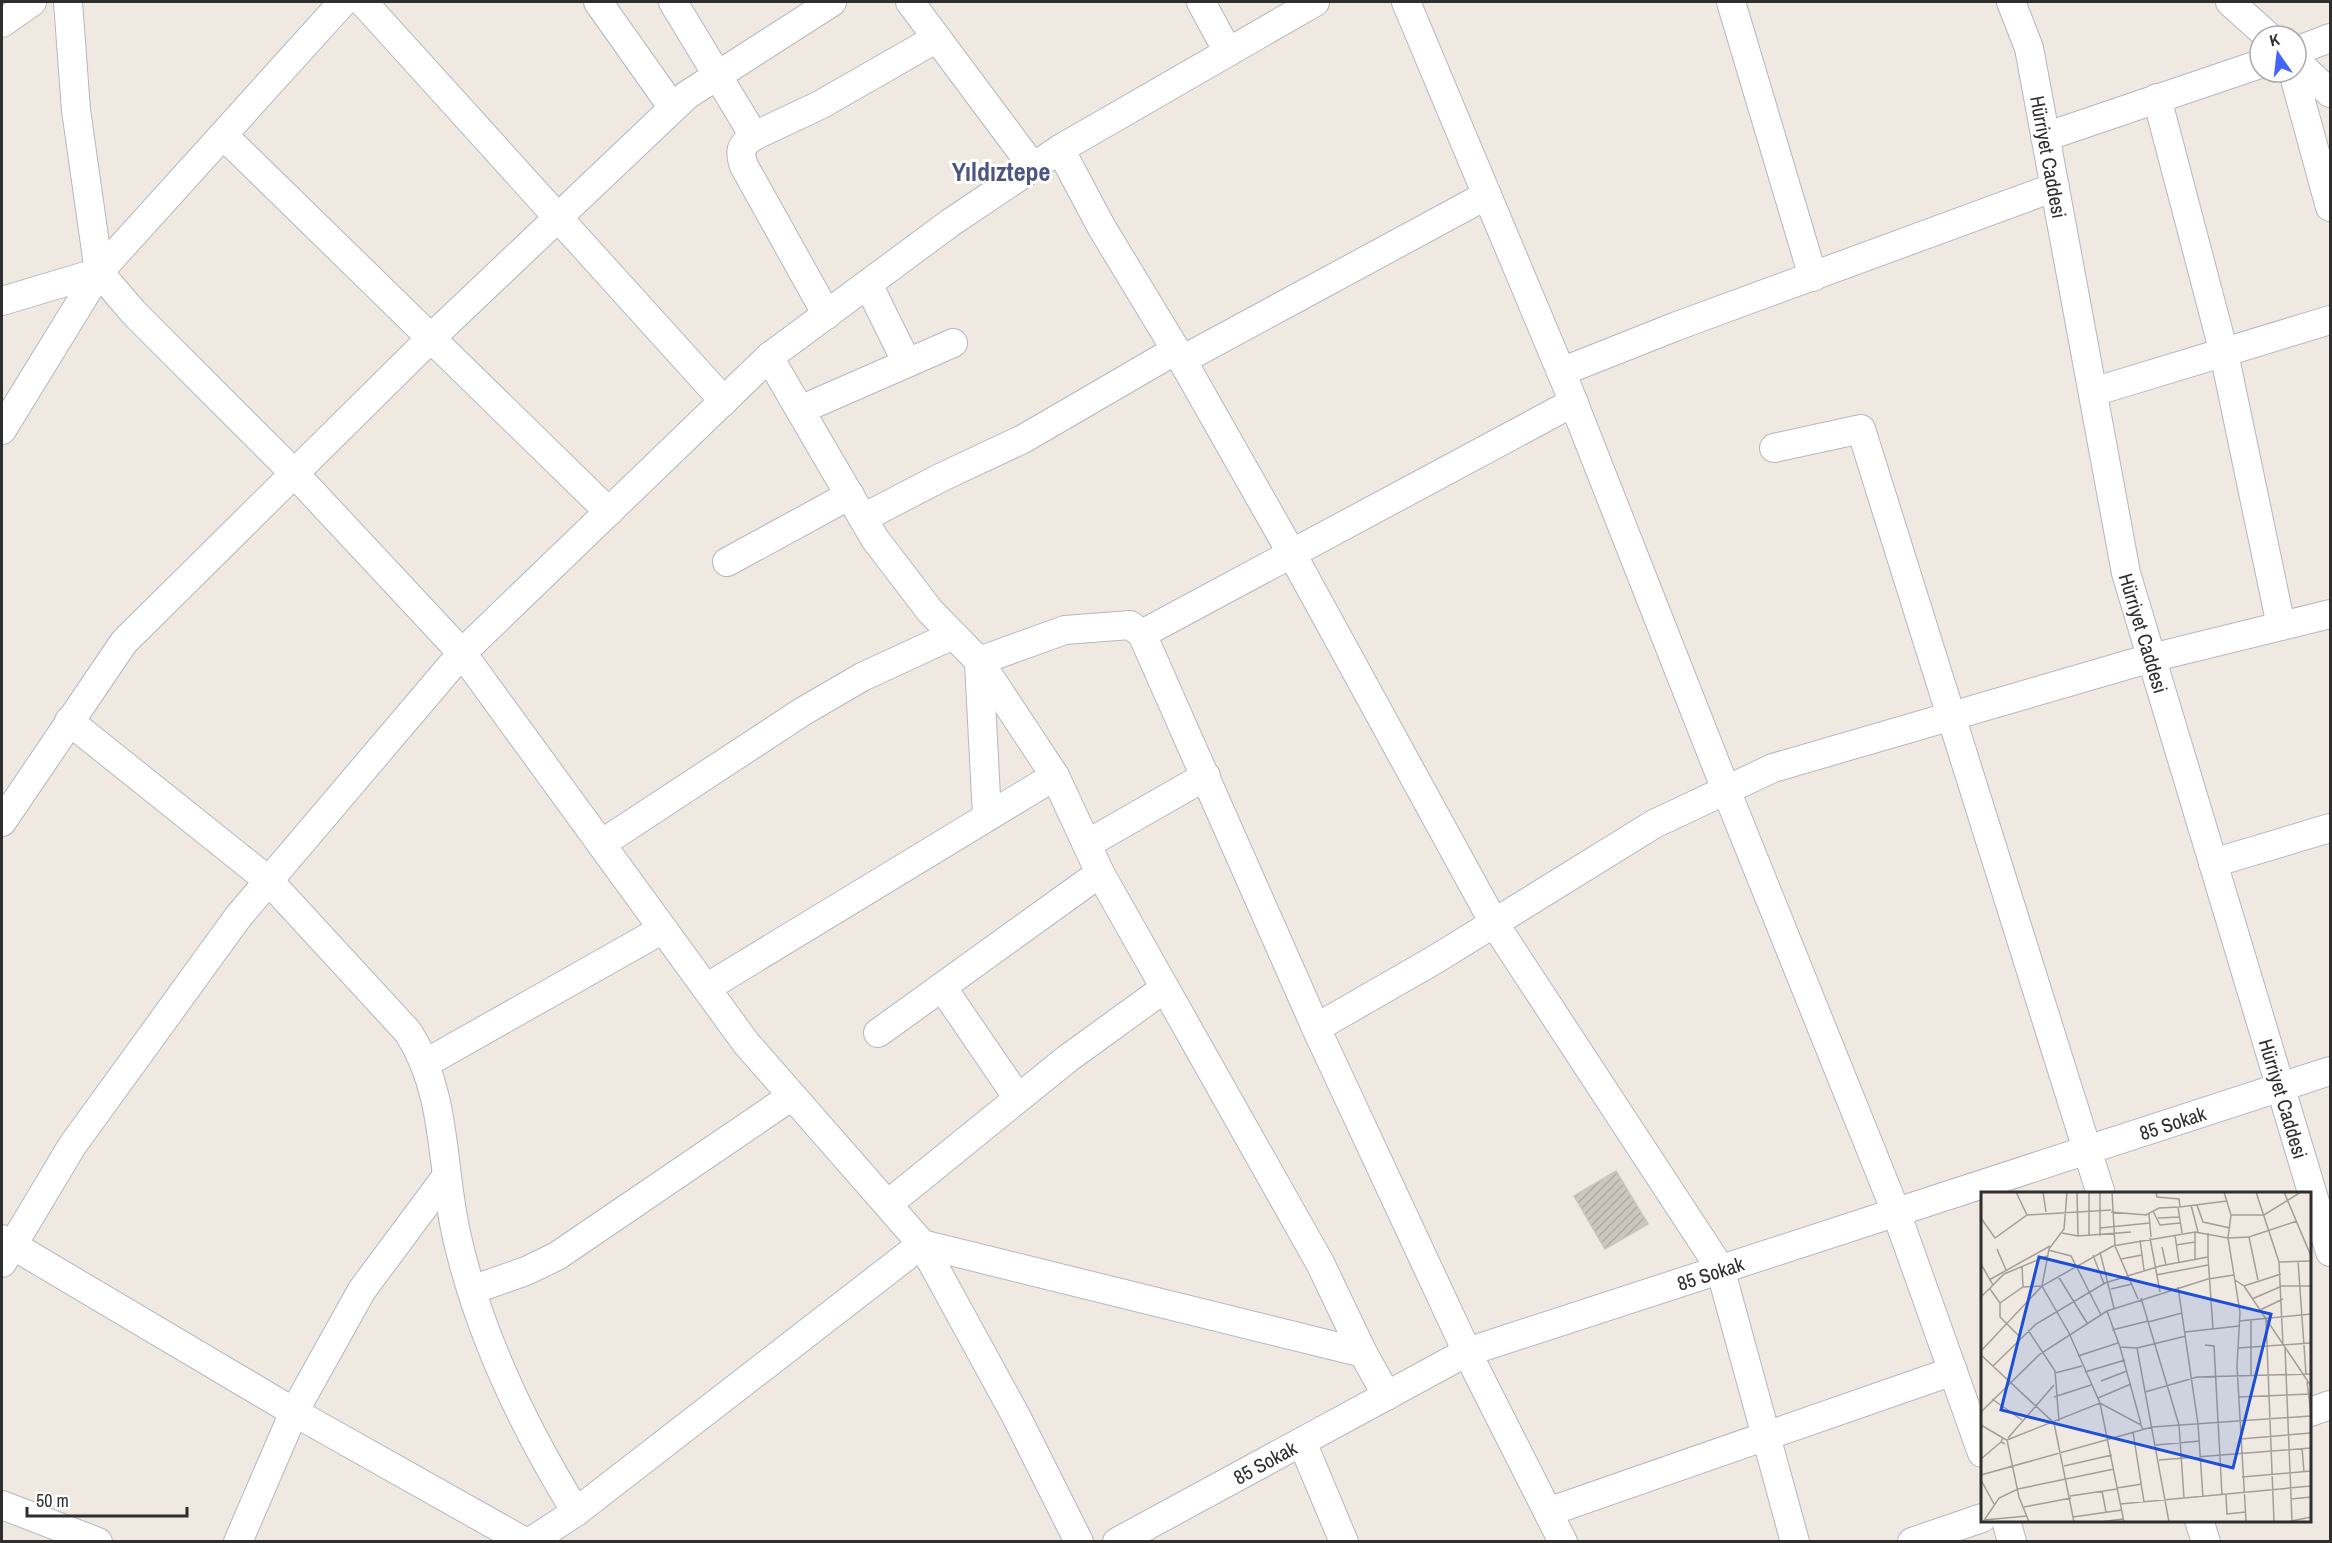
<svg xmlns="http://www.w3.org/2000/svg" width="2332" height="1543" viewBox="0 0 2332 1543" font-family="'Archivo Narrow',sans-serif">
<defs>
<pattern id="building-hatch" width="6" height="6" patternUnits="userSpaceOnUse" patternTransform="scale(1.5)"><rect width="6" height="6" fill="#cbc7bf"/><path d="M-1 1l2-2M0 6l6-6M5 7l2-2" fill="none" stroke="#afaba4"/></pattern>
</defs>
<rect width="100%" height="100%" fill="#efe9e1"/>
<polygon fill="url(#building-hatch)" stroke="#cbc5ba" stroke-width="1.5" points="1616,1171 1648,1224 1605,1249 1574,1196"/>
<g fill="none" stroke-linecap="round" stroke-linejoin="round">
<g stroke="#b4b7c1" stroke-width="30">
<g id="minor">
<polyline points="68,2 76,110 99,272 134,313 294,473 462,653 746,1043 922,1244 1016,1416 1079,1542"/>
<polyline points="363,2 724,401"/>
<polyline points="598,2 673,108"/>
<path d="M673,2L754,136C740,146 739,151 744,166L827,315"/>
<polyline points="910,2 1033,167"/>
<polyline points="1201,2 1228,52"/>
<polyline points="1406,2 1567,386 1726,790 1896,1212 1982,1453"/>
<polyline points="1731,2 1813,277"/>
<path id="s1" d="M2011,2L2029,48L2126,573L2330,1252"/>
<polyline points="2230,2 2268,36"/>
<polyline points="2,23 32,2"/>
<polyline points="2296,51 2330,38"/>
<polyline points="2296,61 2330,93"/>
<polyline points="2293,72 2330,207"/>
<polyline points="2157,98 2224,353 2281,626"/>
<polyline points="223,135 609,512"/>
<polyline points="754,136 820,105 937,38"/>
<polyline points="2045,137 2260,64"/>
<polyline points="1060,149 1102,228 1182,360 1292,554 1494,923 1720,1268 1795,1542"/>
<polyline points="868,284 907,363"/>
<polyline points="2,301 99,272"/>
<polyline points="769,357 875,539 930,611 979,661 1065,630 1130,625 1142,634 1316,1028 1467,1352 1563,1542"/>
<polyline points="1182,360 1487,195"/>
<polyline points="1561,372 1677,326 2055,187"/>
<polyline points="2093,392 2330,320"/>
<polyline points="800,410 953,343"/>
<polyline points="2,430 99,272 343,2"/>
<polyline points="1774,448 1861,429 2101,1194"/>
<polyline points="863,518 942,477 1023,439 1176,350"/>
<polyline points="727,562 850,495"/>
<polyline points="1142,634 1574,402"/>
<polyline points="979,661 1055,776 1100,873 1320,1263 1363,1353"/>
<polyline points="979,663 987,816"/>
<path d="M69,721L269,881L408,1032C447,1092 441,1165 456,1233C478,1333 523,1426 576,1512"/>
<polyline points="2,822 124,642 430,339 687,95 832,2"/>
<polyline points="601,844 802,712 862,677 953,635"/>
<polyline points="1087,844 1206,776"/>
<polyline points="2213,863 2330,828"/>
<polyline points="942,987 1018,1098"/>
<polyline points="706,988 1055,776"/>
<polyline points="1316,1028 1436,959 1654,824 1773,768 2151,658 2330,614"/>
<polyline points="878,1033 1100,873"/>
<polyline points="426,1063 663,929"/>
<polyline points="888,1204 1067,1059 1165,988"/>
<polyline points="2,1239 294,1412 525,1542"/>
<polyline points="2,1263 72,1146 238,917 462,653 769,357 950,223 1060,149 1315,2"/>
<polyline points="472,1290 526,1271 557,1256 792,1096"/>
<polyline points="2310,1412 2330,1405"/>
<polyline points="1302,1442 1344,1542"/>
<polyline points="2,1505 98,1542"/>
<polyline points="1548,1512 1953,1371"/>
<polyline points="2006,1520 2012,1542"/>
<polyline points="2199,1520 2206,1542"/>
<polyline points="238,1542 294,1412 362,1290 446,1177"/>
<polyline points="530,1542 576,1512 922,1244 1363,1353 1387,1396"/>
<path id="s2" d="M1117,1542L1467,1352L2330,1071"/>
<polyline points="1912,1542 1982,1518"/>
</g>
</g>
<use href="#minor" stroke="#fff" stroke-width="28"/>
</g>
<g text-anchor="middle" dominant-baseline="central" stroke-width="6" stroke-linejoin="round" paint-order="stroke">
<g font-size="20" fill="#2e2e2e" stroke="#fff">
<text stroke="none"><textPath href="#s1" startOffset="160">Hürriyet Caddesi</textPath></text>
<text stroke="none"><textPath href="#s1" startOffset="646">Hürriyet Caddesi</textPath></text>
<text stroke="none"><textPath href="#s1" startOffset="1132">Hürriyet Caddesi</textPath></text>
<text stroke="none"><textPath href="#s2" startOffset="1140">85 Sokak</textPath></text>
<text stroke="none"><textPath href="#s2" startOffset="654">85 Sokak</textPath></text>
<text stroke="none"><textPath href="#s2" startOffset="168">85 Sokak</textPath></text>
</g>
<g font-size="26" font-weight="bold" fill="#4d5680" stroke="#fff">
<text x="1001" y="171">Yıldıztepe</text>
</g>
</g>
<g transform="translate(1981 1192)">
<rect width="330" height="330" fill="#efe9e1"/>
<path fill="none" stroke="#a29e99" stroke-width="1.5" d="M35,0L46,23M62,0L65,20M86,0L83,37L68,57L61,94L88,141L119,211L143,330M96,0L97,44M119,0V44M131,0L134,54L157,107M175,0L176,5L198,7L199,15L246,9M243,0L250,23L247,46L259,120L256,174L265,329M275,0L298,70L302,153M303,0L330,64M210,13L217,40M216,13L222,30L249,36M197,15L201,41M172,19L179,33L199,31M130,20L165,23L178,16L199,15M168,22L170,45M250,23H283L320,0M0,26L14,46L46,23L130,18M177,26L198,25M119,36L169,31M214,40V68M81,41L97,44L150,40M227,41V65M194,43L198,71M108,44V0M268,45L277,88M169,46L179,100M159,48L163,78M195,53L214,50M181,55L185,73M16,57L25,78M67,58L90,64L120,123M119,60L133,116M112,63L123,92M140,67L161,63M317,69L325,182M298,70L330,69M0,72L12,93M41,74L42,95M175,83L227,73M77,84L106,131M8,88L69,54M254,88L263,94L330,194M263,94L300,82M197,95L217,232L222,305M9,97L19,111V125L39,145M130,97L151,92M0,105L23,82L66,64M160,106L198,233L203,306M271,107L301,94H330M19,111L42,95L61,94M279,118L302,107M126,119L139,155L156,156L188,330M285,127L293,330M258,129L330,122M167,130L201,121M47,138L74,179L78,229M131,138L167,129M204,140L258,134M224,153L233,154L241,303M139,155L160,232M156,156L205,144M257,156L330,151M304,156L311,329M0,159L61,94L132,54L214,40L247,46L268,45L316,29M0,163L73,231L93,330M97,164L137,151M12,174L55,132L124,91L179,74L227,65L232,137M104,180L144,168M74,181L101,174M270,184V128M120,189L146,179M326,190L330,222M164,200L216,185L330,182M73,205L110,193M257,205L330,202M117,206L150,192M11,207L41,228M0,220L59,162L126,119L227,87L253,83M0,233L22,246M152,240L163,310M27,246L73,193M259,247L330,241M26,248L119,211L160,233L162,238M24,252L20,250L22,246L26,248L38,305L48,330M175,253L219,249M321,256L323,280M0,267L20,250M178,268L330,256M83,274L131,263M0,283L171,235L330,224M261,285L330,279M0,288L13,312M136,296L161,292M121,299L125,320M245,303L246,322L264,320M89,304L136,297M310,307L330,305M139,312L330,294M43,315L90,306M92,325L141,318M3,328L46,324M2,330L18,306L37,297L133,277M119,330L142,327M306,330L330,325"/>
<path fill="#1d4ed8" fill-opacity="0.15" stroke="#1d4ed8" stroke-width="3" d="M58,65L290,122L252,276L20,218Z"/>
<rect width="330" height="330" fill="none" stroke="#2e2e2e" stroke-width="3"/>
</g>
<rect width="2332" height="1543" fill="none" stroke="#2e2e2e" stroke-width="6"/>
<g transform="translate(2278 54) rotate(346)"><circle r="28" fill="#ffffff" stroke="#ababab" stroke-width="1.5"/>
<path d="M0-4.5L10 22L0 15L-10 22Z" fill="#4264fb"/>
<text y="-9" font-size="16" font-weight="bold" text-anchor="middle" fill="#2e2e2e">K</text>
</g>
<path d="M27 1507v9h160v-9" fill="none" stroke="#2e2e2e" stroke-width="3"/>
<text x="36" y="1507" font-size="18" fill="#2e2e2e" stroke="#ffffff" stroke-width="4.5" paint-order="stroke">50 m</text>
</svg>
